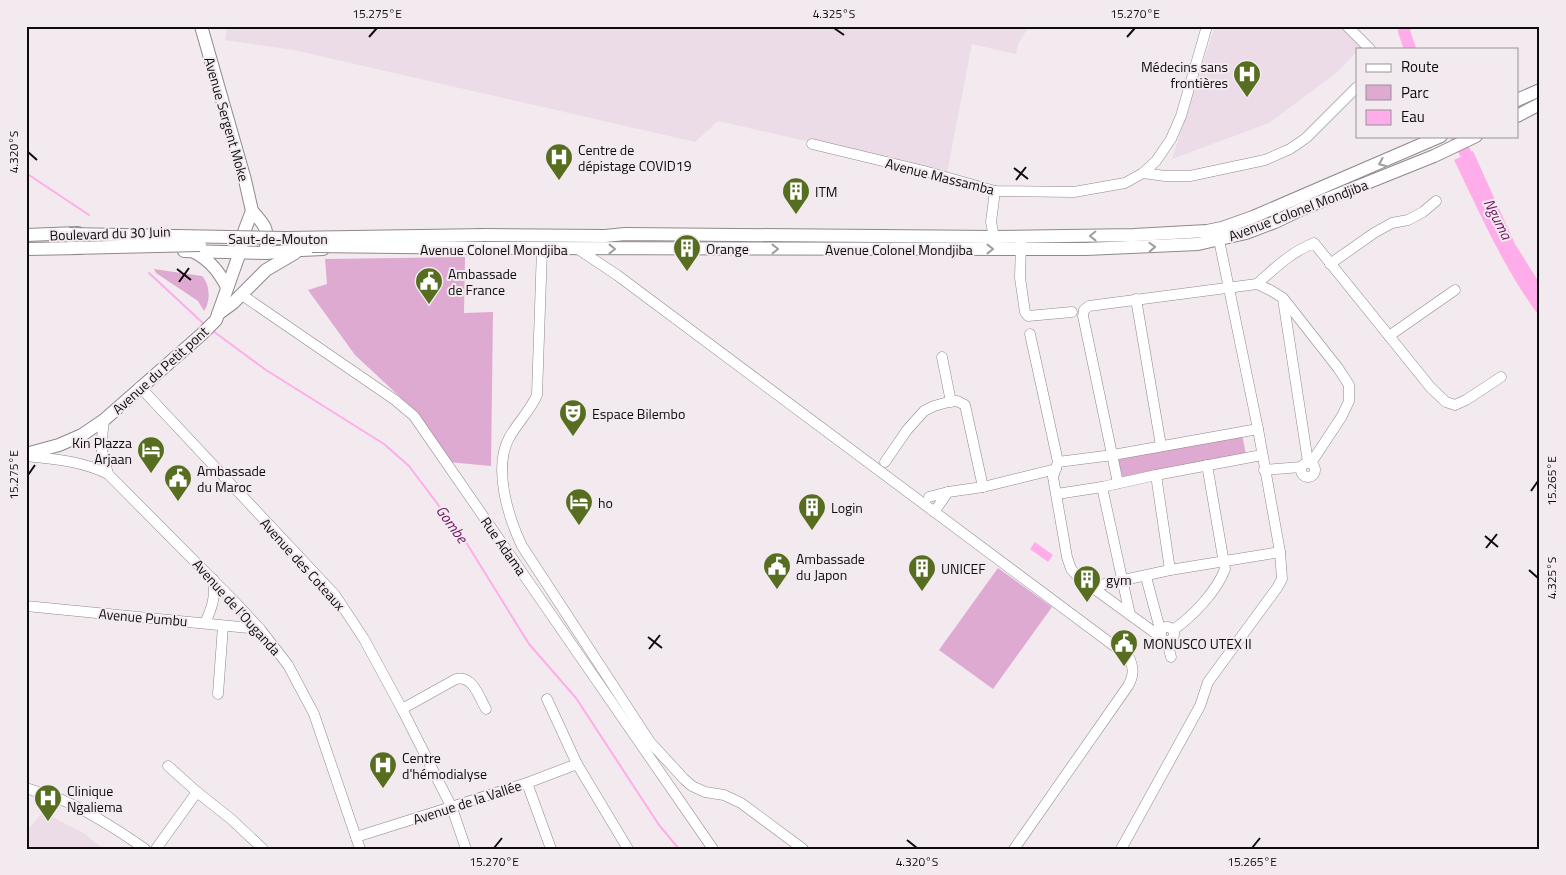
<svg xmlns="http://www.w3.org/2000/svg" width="1566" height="875" viewBox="0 0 1566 875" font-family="'Titillium Web',sans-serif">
<rect width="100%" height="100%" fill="#f2eaef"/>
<g fill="#ebdce7">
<polygon points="227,26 1029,26 1018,44 1016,54 972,44 947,173 718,121 695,142 294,50 225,40"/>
<polygon points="1215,26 1341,26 1362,46 1336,73 1269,123 1172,159"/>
<polygon points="43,812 85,834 103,849 26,849 26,832"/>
</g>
<g fill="#dfaad1">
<polygon points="465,257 464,313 493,312 491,466 448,462 414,410 355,355 308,290 327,284 325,259"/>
<path d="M154,269L202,276C210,284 211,302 204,311L198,301L156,273Z"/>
<polygon points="1242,434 1246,455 1122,477 1118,457"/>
<polygon points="998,568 1052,607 993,689 939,650"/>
</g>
<g fill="#feadea">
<path d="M1473,151L1515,244L1540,284V317C1504,270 1480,213 1454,160Z"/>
<polygon points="1035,542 1053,555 1048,562 1030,549"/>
</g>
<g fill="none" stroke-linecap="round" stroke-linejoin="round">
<g stroke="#feadea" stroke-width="2">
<polyline points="26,173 89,215"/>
<polyline points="149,273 205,325"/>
<polyline points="213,331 266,370 384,444 409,466 464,539 529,644 576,698 659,825 679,849"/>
</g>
<g stroke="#feadea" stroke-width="12">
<polyline points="1405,26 1404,31 1410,49"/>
<polyline points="1456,136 1474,169"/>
</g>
<g stroke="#8f888d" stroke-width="11">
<g id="minor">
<polyline points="1347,26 1370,49"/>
<polyline points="812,144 924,171 995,191 1074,192 1125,183 1143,173 1156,161 1171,139 1181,116 1207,26"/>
<polyline points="1143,173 1165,176 1190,176 1265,160 1290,149 1306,138 1357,87"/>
<polyline points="994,237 991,222 995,191"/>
<polyline points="1021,242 1020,278 1025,312 1028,316 1072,312"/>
<path d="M542,249L537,395C530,411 518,422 509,438C493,468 508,517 522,546L650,742L684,779L692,786L705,792L724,795L741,803L803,849"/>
<path d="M578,249L617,275L1129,657C1134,669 1134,675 1128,686L1014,849"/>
<polyline points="1330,264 1374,233 1392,223 1408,220 1423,212 1436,201"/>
<path d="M1257,284C1275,268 1291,252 1314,243L1431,388L1446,402L1455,405L1466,400L1501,377"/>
<polyline points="242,295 395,400 414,416 713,849"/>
<polyline points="1136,299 1161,446"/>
<polyline points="1283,299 1308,462"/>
<polyline points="1030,334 1058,462 1053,477 1067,557 1071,569 1078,577 1162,638"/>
<polyline points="1389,336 1455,290"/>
<polyline points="942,357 951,402"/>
<polyline points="140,387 335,595 364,639 402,709 452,808 466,849"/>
<polyline points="104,420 101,447 108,474"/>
<path d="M26,456C54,459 82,461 108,474L235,602L260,629L288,665L314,714L360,849"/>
<polyline points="885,462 907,430 924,411 934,406 952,401 957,401 965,405 983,487"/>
<polyline points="1058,462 1113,455 1258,429"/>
<circle cx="1308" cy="470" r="7"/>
<polyline points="1264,470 1301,467"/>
<polyline points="1156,475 1170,570"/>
<polyline points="1118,483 1083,316 1084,310 1089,306 1257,284 1270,290 1283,298 1338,368 1349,385 1349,401 1342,416 1311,463"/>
<polyline points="1102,487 1130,615"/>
<polyline points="1057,494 1102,487 1156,475 1262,455"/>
<polyline points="929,497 948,492"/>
<polyline points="934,512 948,492 983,487 1056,469"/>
<polyline points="1146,577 1161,633"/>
<polyline points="1091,587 1170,570 1280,552"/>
<polyline points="26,606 260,629"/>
<path d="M205,623C212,608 216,596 213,579"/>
<circle cx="1167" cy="634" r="7"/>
<path d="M1173,630C1192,617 1217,591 1225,569L1207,465"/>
<polyline points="1167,641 1171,657"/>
<polyline points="218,694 223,626"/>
<polyline points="547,699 577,764 628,849"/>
<path d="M402,709L456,679C473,675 479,697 486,709"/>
<polyline points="168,766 197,792"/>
<polyline points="527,783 551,849"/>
<path d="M26,788C37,792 49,795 60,799C90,812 118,830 145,849"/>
<polyline points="356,837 527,783 577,764"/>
<polyline points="156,849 197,792 231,819 263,849"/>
<polyline points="1121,849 1200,706 1208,682 1277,588 1282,579 1280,552 1258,429 1219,240"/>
</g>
</g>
<g stroke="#8f888d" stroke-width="14">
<g id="major">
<polyline points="201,26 245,180 252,211"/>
<polyline points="1517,100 1540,90"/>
<polyline points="1517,116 1540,104"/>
<path d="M252,211C266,226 268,229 266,248"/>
<polyline points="26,235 78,233"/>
<polyline points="478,235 605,236 625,234 994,237 1134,235 1207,231 1222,228 1253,217 1441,136"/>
<polyline points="476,248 1086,249 1198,244 1246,233 1275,222 1302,209 1434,156 1476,136"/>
<polyline points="26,249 81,248"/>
<polyline points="184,251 266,253 301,250 323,249"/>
<path d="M194,252C210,260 219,272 227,287"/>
<polyline points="218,314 233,303 266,270 295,253"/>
<polyline points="26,454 59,445 82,435 104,420 202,334 216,320 240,252 244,232 252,211"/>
</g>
</g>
<use href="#minor" stroke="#fff" stroke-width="10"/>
<use href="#major" stroke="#fff" stroke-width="12"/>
<g stroke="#8f888d" stroke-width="14" stroke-linecap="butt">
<g id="major-bridge">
<polyline points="69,234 286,238 487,235"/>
<polyline points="312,246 487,248"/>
<polyline points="72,248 200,245"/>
</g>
</g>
<use href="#major-bridge" stroke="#fff" stroke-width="12"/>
</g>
<defs><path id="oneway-chevron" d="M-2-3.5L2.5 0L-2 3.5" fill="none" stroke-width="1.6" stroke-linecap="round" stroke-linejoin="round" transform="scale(1.25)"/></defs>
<g stroke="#9f9e9f">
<use href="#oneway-chevron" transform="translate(1382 163) rotate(157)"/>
<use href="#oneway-chevron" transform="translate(1093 236) rotate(179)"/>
<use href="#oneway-chevron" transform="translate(1152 247) rotate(-2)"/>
<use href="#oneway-chevron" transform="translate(612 249)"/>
<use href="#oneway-chevron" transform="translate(775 249)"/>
<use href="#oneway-chevron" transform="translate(990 249)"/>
</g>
<path fill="none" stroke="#0e0c0e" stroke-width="2" d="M834,28L844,35M369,37L377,28M1127,37L1135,28M28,152L37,160M1014,168L1028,179M1016,180L1026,167M177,269L191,280M179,282L189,268M28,475L35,465M1531,491L1538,481M1485,536L1498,547M1486,548L1497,534M1529,570L1538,578M648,637L662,648M649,649L660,635M907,840L917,848M494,848L502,838M1252,848L1260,838"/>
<defs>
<g id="hospital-pin" transform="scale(1.4375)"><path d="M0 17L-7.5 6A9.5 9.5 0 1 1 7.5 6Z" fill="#576e20" stroke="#f2eaef"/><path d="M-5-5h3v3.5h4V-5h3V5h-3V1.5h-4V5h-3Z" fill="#fff"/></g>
<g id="building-pin" transform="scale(1.4375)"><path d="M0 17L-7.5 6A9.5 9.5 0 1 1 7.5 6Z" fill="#576e20" stroke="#f2eaef"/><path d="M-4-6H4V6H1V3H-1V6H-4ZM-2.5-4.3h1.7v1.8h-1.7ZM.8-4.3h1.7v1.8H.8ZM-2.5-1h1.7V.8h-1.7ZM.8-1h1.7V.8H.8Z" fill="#fff"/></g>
<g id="civic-pin" transform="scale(1.4375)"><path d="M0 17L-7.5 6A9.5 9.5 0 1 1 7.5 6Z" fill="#576e20" stroke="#f2eaef"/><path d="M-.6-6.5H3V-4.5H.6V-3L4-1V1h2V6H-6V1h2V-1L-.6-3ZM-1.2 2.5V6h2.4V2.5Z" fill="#fff"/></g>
<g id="theatre-pin" transform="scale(1.4375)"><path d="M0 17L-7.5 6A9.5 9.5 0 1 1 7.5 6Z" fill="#576e20" stroke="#f2eaef"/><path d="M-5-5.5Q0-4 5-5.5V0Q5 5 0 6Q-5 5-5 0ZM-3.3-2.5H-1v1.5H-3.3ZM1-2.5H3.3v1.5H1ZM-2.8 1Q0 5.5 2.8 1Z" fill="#fff"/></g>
<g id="hotel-pin" transform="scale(1.4375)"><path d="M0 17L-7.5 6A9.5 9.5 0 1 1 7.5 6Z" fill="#576e20" stroke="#f2eaef"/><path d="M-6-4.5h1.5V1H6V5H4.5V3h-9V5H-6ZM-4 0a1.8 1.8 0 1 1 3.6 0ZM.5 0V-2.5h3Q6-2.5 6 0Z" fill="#fff"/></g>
</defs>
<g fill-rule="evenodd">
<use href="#hospital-pin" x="1247" y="74"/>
<use href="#hospital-pin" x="559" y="157"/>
<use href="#building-pin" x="796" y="191"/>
<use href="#building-pin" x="687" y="248"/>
<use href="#civic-pin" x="429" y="281"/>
<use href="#theatre-pin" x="573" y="413"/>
<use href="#hotel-pin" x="151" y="450"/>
<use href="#civic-pin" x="178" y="478"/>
<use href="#hotel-pin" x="579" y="502"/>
<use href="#building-pin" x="812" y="507"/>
<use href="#civic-pin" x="777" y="566"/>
<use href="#building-pin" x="922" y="568"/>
<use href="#building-pin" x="1087" y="579"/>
<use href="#civic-pin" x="1124" y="643"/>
<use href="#hospital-pin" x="383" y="765"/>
<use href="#hospital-pin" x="48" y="798"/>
</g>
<g text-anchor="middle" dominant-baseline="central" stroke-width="4" stroke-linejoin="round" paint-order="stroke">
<g font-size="14" fill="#0e0c0e" stroke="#f2eaef" text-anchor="start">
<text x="1228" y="66" text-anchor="end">Médecins sans<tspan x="1228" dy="16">frontières</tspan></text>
<text x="578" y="149">Centre de<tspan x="578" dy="16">dépistage COVID19</tspan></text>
<text x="815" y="191">ITM</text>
<text x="706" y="248">Orange</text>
<text x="448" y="273">Ambassade<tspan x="448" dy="16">de France</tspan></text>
<text x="592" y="413">Espace Bilembo</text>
<text x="132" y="442" text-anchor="end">Kin Plazza<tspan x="132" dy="16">Arjaan</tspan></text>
<text x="197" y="470">Ambassade<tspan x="197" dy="16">du Maroc</tspan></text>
<text x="598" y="502">ho</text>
<text x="831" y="507">Login</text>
<text x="796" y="558">Ambassade<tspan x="796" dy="16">du Japon</tspan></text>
<text x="941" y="568">UNICEF</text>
<text x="1106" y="579">gym</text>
<text x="1143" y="643">MONUSCO UTEX II</text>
<text x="402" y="757">Centre<tspan x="402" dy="16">d'hémodialyse</tspan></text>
<text x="67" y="790">Clinique<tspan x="67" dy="16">Ngaliema</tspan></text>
</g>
<g font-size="14" fill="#0e0c0e" stroke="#f2eaef">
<text transform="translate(227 119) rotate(74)">Avenue Sergent Moke</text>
<text transform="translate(940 176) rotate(14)">Avenue Massamba</text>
<text transform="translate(1298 210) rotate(-21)">Avenue Colonel Mondjiba</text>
<text transform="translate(110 233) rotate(-2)">Boulevard du 30 Juin</text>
<text x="278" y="238">Saut-de-Mouton</text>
<text x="494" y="249">Avenue Colonel Mondjiba</text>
<text x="899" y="249">Avenue Colonel Mondjiba</text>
<text transform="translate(160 370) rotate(-42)">Avenue du Petit pont</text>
<text transform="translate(504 546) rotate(55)">Rue Adama</text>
<text transform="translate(303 564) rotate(48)">Avenue des Coteaux</text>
<text transform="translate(237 607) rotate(48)">Avenue de l’Ouganda</text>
<text transform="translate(143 617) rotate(5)">Avenue Pumbu</text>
<text transform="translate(467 802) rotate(-18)">Avenue de la Vallée</text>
</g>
<g font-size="15" font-style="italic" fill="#711462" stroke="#f2eaef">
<text transform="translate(1498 219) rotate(63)">Nguma</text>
<text transform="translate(452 524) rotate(54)">Gombe</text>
</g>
</g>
<rect width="1566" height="875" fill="none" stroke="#f2eaef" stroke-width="55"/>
<rect x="1356" y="48" width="162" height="90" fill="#f2eaef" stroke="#979195"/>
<rect x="1366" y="64" width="25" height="8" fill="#ffffff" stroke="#979195"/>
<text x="1401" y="72" font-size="15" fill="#0e0c0e">Route</text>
<rect x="1366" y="85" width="25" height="15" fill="#dfaad1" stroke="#979195"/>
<text x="1401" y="98" font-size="15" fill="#0e0c0e">Parc</text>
<rect x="1366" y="110" width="25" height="15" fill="#feadea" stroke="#979195"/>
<text x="1401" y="122" font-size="15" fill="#0e0c0e">Eau</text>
<rect x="28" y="28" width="1510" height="820" fill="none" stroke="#0e0c0e" stroke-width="2"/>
<g font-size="12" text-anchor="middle" fill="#0e0c0e">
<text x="377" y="18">15.275°E</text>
<text x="834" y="18">4.325°S</text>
<text x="1135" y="18">15.270°E</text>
<text transform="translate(14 152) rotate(-90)" y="4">4.320°S</text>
<text transform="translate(14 475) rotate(-90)" y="4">15.275°E</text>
<text transform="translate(1552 481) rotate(-90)" y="4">15.265°E</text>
<text transform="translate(1552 578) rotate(-90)" y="4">4.325°S</text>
<text x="494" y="866">15.270°E</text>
<text x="917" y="866">4.320°S</text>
<text x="1252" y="866">15.265°E</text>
</g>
</svg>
